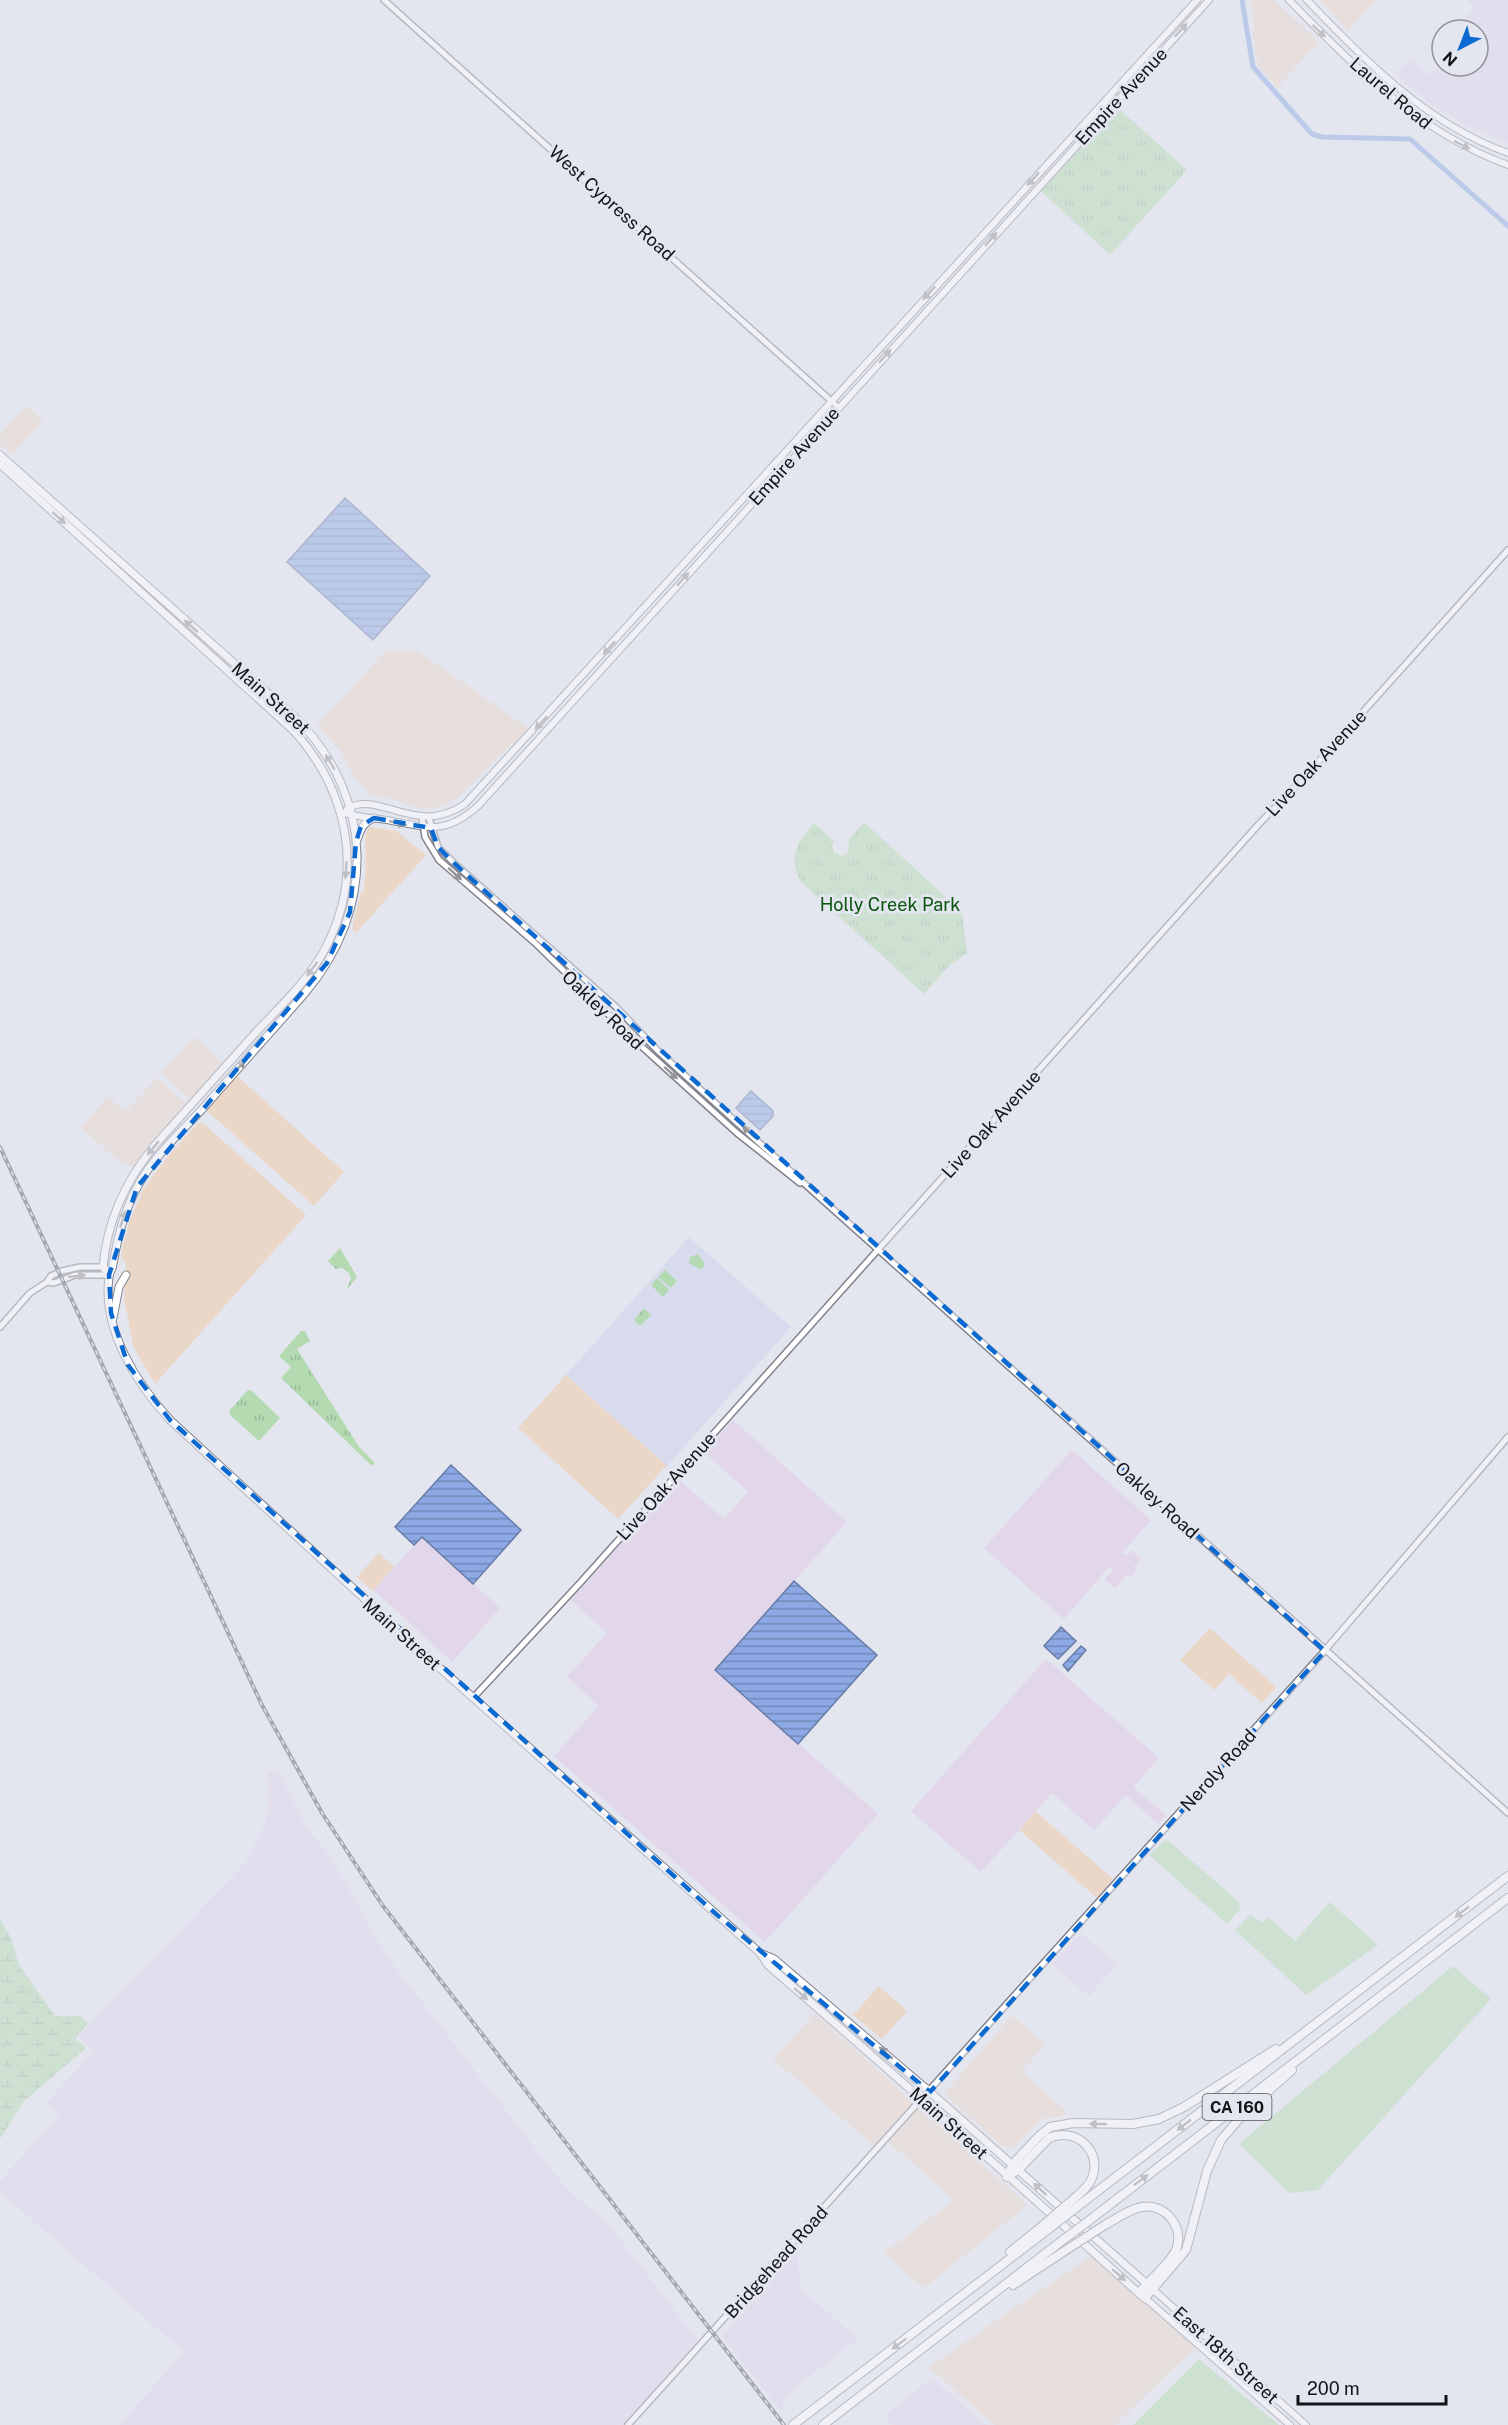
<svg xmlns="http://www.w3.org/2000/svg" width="1508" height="2425" viewBox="0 0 1508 2425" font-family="'Public Sans',sans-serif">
<defs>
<pattern id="wetland-marsh" width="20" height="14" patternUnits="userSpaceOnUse" patternTransform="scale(1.5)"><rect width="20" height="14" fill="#b3dab0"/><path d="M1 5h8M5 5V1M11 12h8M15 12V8" fill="none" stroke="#99ba97"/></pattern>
<pattern id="park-tufts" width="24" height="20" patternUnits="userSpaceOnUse" patternTransform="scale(1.5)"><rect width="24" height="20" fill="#b3dab0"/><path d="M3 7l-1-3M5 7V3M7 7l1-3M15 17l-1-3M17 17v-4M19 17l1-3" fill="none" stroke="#99ba97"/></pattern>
<pattern id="water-rules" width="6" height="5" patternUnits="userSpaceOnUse" patternTransform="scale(1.5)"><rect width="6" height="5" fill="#8ca9e5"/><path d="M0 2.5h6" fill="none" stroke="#7188b9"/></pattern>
</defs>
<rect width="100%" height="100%" fill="#e3e5ef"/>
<g fill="#ebd7c8">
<polygon points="1251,0 1274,0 1319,42 1277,88 1258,66 1252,31 1254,30"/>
<polygon points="1319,0 1376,0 1348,31"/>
<polygon points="26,406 43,421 12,455 0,444 0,435"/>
<polygon points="385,651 418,651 528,728 457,799 433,809 416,808 399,801 372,795 355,779 339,749 317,726"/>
<polygon points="369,827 396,831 426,855 356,933 352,929 361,892 364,891 366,861 365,835"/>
<polygon points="194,1037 224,1064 191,1101 161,1073"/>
<polygon points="237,1076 344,1172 314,1206 206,1110"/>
<polygon points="158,1077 188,1105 132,1167 116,1159 81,1127 108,1096 125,1112"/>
<polygon points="198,1123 204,1124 306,1215 155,1384 133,1346 124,1297 126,1264 121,1257 123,1246 130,1220 144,1188 169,1155"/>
<polygon points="566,1375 667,1465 618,1519 518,1428"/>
<polygon points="379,1553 394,1567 373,1591 357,1577"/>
<polygon points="1210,1628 1276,1687 1262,1703 1229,1674 1214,1690 1180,1660"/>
<polygon points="1035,1811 1113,1879 1097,1898 1019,1830"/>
<polygon points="879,1986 907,2011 882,2039 853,2015"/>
<polygon points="815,2013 1027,2205 924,2288 884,2253 954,2200 884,2138 875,2147 773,2059"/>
<polygon points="1012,2015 1045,2045 1021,2072 1068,2112 1065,2116 1042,2119 1014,2148 1001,2145 944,2094"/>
<polygon points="1092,2255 1196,2346 1115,2425 994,2425 929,2367"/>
</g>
<g fill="#e2d6eb">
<polygon points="1467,0 1508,0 1508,143 1467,126 1427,101 1396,75 1410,58 1430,75 1442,62 1442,66 1478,66 1478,30 1471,30 1473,27 1464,19 1475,7"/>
<polygon points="733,1420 847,1522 715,1670 878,1814 765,1942 554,1756 599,1706 567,1677 607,1633 571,1600 679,1480 724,1519 748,1492 704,1452"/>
<polygon points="1072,1450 1151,1520 1122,1553 1126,1556 1131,1550 1141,1559 1134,1567 1137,1570 1130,1578 1127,1575 1115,1588 1105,1579 1113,1570 1109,1567 1064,1619 984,1548"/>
<polygon points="422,1537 500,1608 452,1662 374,1590"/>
<polygon points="1046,1659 1159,1758 1133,1787 1166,1815 1158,1824 1126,1795 1094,1830 1052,1793 981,1872 911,1811"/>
<polygon points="279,1771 305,1826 330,1855 377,1939 398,1971 567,2189 609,2225 699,2342 625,2425 119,2425 184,2352 0,2192 0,2181 59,2115 46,2103 94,2051 78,2037 244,1864 266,1822 269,1796 267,1772"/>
<polygon points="1081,1933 1117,1965 1089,1996 1052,1964"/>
<polygon points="796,2249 801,2289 858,2339 787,2394 783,2401 782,2413 722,2336"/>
<polygon points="932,2378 987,2425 892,2425 885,2415"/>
</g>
<polygon fill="#d8dbed" points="689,1237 791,1327 667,1466 566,1375"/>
<g fill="#b3dab0">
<polygon points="665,1270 677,1281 671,1288 658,1277"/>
<polygon points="657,1278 669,1290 663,1297 651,1285"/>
<polygon points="1165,1840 1170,1842 1239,1902 1240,1909 1227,1924 1149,1855"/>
<polygon points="1330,1902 1378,1945 1306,1995 1235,1930 1250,1915 1263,1923 1268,1917 1295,1941"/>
<polygon points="1453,1966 1491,1999 1318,2190 1289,2193 1239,2144"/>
<polygon points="1199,2359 1279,2425 1133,2425"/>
</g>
<polygon fill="url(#wetland-marsh)" points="0,1919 11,1938 19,1965 55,2016 80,2016 89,2023 75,2038 86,2048 24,2101 0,2139"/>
<g fill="url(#park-tufts)">
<polygon points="1117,107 1187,170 1110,255 1041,191"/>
<path d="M864,822L962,912L967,953L949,966L924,994L801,882C788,857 796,843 814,823L834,841L832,847L834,852L842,856L848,853L849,839Z"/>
<polygon points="340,1248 357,1277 346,1290 351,1279 349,1273 342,1268 336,1269 328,1261"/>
<polygon points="698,1254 705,1264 702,1270 689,1263 690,1257"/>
<polygon points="644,1308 651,1315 640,1326 634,1320"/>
<polygon points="301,1331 305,1331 310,1341 297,1349 359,1447 375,1463 372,1466 281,1378 291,1367 279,1356"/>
<polygon points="251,1390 280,1418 259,1441 230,1415 229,1411 247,1391"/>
</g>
<g fill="url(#water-rules)" stroke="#687ca7" stroke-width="1.5">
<polygon points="345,498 430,576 373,640 287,562"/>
<polygon points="751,1091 773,1111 773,1116 760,1130 736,1108"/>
<polygon points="451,1465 521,1530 473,1584 422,1537 414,1545 395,1527"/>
<polygon points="794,1581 877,1655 798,1744 715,1670"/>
<polygon points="1061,1627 1076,1641 1058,1659 1044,1646"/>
<polygon points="1081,1646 1086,1650 1068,1671 1063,1665"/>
</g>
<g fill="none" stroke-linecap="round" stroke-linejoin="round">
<polyline stroke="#8ca9e5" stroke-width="5" points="1242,0 1253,67 1312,134 1322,137 1410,139 1508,226"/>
<g stroke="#82838c" stroke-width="8">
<g id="tertiary">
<polyline points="384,0 838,407"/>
<polyline points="422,817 425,837 439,860 534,942 640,1045 737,1133 800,1183"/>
<polyline points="429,818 438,847 455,864 616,1007 658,1051 807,1186 1508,1813"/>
<polyline points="47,1282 54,1283 75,1275 109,1275"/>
<polyline points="0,1327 30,1293 47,1282 51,1276 62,1271 80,1267 105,1267"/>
<polyline points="473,1698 580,1583 1103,998 1259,824 1302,780 1508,550"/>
<polyline points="628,2425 1320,1656 1508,1437"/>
</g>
</g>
<g stroke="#82838c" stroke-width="8">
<g id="secondary">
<path d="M1289,0C1353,66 1420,133 1508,165"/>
<path d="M1307,0C1365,61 1427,124 1508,153"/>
<path d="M347,809C379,789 416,838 465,804L1197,0"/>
<path d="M341,812C356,817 372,818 387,820C427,827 444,836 478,806L1209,0"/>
<polyline points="1149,2286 1306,2425"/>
<polyline points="1145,2298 1290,2425"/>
</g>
</g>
<g stroke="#82838c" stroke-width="9">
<g id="primary">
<path d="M0,455L298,720C375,800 376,909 305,993C272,1031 238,1068 205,1106C186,1127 163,1147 147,1171C127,1200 119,1230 113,1264C113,1269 109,1272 109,1277C102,1329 136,1383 170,1420L442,1670L760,1953L768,1965C894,2074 1019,2185 1143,2297"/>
<path d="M0,464L293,730C349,792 365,873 325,949C309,979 282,1005 258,1030C224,1068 189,1107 155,1145C126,1180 107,1221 103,1267L109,1275"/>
<path d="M357,840C361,829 362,823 374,818"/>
<polyline points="113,1318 119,1287 126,1275"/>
<polyline points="760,1953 774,1959 930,2092 1147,2284"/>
</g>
</g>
<g stroke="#82838c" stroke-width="10">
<g id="motorway">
<path d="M1008,2176L1018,2170L1049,2138C1075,2126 1103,2151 1092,2178C1089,2186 1083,2191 1077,2196"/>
<polyline points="1007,2177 1012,2165 1039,2136 1050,2127 1073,2123 1133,2124 1159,2119 1184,2107 1276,2049"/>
<polyline points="1082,2203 1508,1876"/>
<polyline points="1095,2216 1508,1898"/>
<path d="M1105,2225C1116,2219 1129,2209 1142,2207C1166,2203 1185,2228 1176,2250C1168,2266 1150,2279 1139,2293"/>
<polyline points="1010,2252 1041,2227"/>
<polyline points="1013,2285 1066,2250"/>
<polyline points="1145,2298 1186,2250 1207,2171 1221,2140 1245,2112 1292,2070"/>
<polyline points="793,2425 1046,2231"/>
<polyline points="823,2425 1059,2243"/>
</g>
</g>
<use href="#tertiary" stroke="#fff" stroke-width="5"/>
<use href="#secondary" stroke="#fff" stroke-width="6"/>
<use href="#primary" stroke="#fff" stroke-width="7"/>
<use href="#motorway" stroke="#fff" stroke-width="8"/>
<g stroke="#595b60" stroke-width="4">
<polyline id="rail" points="0,1147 262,1705 322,1813 383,1906 784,2425"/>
</g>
<use href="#rail" stroke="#e3e5ef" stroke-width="1.5" stroke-dasharray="4.5" stroke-linecap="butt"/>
<g stroke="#82838c" stroke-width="10" stroke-linecap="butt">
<g id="motorway-bridge">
<polyline points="1041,2227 1077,2196"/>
<polyline points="1046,2231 1082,2203"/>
<polyline points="1059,2243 1095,2216"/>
<polyline points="1066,2250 1105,2225"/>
</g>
</g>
<use href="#motorway-bridge" stroke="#fff" stroke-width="8"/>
</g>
<defs><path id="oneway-solid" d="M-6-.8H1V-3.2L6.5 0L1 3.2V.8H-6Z" transform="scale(1.5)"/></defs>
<g fill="#959597">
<use href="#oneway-solid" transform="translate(1181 30) rotate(-47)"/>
<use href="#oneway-solid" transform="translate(1319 31) rotate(44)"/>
<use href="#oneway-solid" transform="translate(1462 145) rotate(28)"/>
<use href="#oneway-solid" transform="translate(1033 179) rotate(132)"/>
<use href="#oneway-solid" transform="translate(991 239) rotate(-48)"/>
<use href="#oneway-solid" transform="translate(929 293) rotate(133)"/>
<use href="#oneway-solid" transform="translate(885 356) rotate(-48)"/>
<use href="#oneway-solid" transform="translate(59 518) rotate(42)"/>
<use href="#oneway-solid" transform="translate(683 579) rotate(-48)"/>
<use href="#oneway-solid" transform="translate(191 626) rotate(-138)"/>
<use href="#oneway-solid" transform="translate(609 648) rotate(132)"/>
<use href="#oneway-solid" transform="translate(541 723) rotate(133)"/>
<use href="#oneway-solid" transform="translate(330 762) rotate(-121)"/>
<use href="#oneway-solid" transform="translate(398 823) rotate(14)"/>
<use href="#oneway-solid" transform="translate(346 870) rotate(94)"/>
<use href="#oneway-solid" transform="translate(455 874) rotate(42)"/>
<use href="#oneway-solid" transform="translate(312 969) rotate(127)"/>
<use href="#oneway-solid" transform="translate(239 1067) rotate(-48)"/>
<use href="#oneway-solid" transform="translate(671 1073) rotate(42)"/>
<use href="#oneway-solid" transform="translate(749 1132) rotate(-138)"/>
<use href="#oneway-solid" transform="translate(153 1148) rotate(130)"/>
<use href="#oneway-solid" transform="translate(123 1219) rotate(-71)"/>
<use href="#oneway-solid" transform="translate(77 1276) rotate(-6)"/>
<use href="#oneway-solid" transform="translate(1462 1912) rotate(142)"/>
<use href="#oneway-solid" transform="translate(801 1994) rotate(41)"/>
<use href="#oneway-solid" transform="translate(886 2053) rotate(-139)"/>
<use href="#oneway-solid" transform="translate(1098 2124) rotate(-179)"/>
<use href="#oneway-solid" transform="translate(1184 2125) rotate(142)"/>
<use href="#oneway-solid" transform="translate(1141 2180) rotate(-37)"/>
<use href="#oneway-solid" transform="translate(1040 2189) rotate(-138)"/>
<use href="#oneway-solid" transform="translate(1119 2275) rotate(41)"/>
<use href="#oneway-solid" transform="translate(899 2344) rotate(143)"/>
</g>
<path d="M0 0H1508V2425H0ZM374,818L431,828L438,847L455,864L1325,1651L930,2092L716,1914L170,1420L128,1365L111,1313L109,1275L137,1187L327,963L350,912L356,842L361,826Z" fill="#e3e5ef" fill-opacity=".55" fill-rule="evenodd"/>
<path fill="none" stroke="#0b69d2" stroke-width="4.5" stroke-dasharray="12 8" stroke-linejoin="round" d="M374,818L431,828L438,847L455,864L1325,1651L930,2092L716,1914L170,1420L128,1365L111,1313L109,1275L137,1187L327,963L350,912L356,842L361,826Z"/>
<g text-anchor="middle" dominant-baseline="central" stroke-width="6" stroke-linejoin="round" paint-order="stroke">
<rect fill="#e3e5ef" stroke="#515358" stroke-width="1.5" x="1202.5" y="2094" width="69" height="26" rx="4.5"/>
<g font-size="16" font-weight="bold" fill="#131417">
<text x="1237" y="2107">CA 160</text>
</g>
<g font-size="18" fill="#131417" stroke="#e3e5ef">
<text transform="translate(1391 93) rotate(40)">Laurel Road</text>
<text transform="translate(1121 96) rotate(-47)">Empire Avenue</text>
<text transform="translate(612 203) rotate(42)">West Cypress Road</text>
<text transform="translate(794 456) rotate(-48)">Empire Avenue</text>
<text transform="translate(271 698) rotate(42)">Main Street</text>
<text transform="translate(1316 763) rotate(-47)">Live Oak Avenue</text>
<text transform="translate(603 1010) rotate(44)">Oakley Road</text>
<text transform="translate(991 1124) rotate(-48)">Live Oak Avenue</text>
<text transform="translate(666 1486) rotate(-48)">Live Oak Avenue</text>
<text transform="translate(1157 1500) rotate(42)">Oakley Road</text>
<text transform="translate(402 1634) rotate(42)">Main Street</text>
<text transform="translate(1218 1770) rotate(-48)">Neroly Road</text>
<text transform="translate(949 2123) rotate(42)">Main Street</text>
<text transform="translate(776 2262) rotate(-48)">Bridgehead Road</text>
<text transform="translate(1226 2355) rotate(42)">East 18th Street</text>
</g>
<g font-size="18" fill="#07540a" stroke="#e3e5ef">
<text x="890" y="904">Holly Creek Park</text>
</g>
</g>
<g transform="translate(1460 48) rotate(222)"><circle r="28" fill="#e3e5ef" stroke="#909199" stroke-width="1.5"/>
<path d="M0-4.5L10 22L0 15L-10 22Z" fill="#0b69d2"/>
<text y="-9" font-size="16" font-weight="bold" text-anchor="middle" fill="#131417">N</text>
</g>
<path d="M1298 2395v9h148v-9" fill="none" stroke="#131417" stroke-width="3"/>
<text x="1307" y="2395" font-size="18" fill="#131417" stroke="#e3e5ef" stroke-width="4.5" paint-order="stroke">200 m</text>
</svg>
